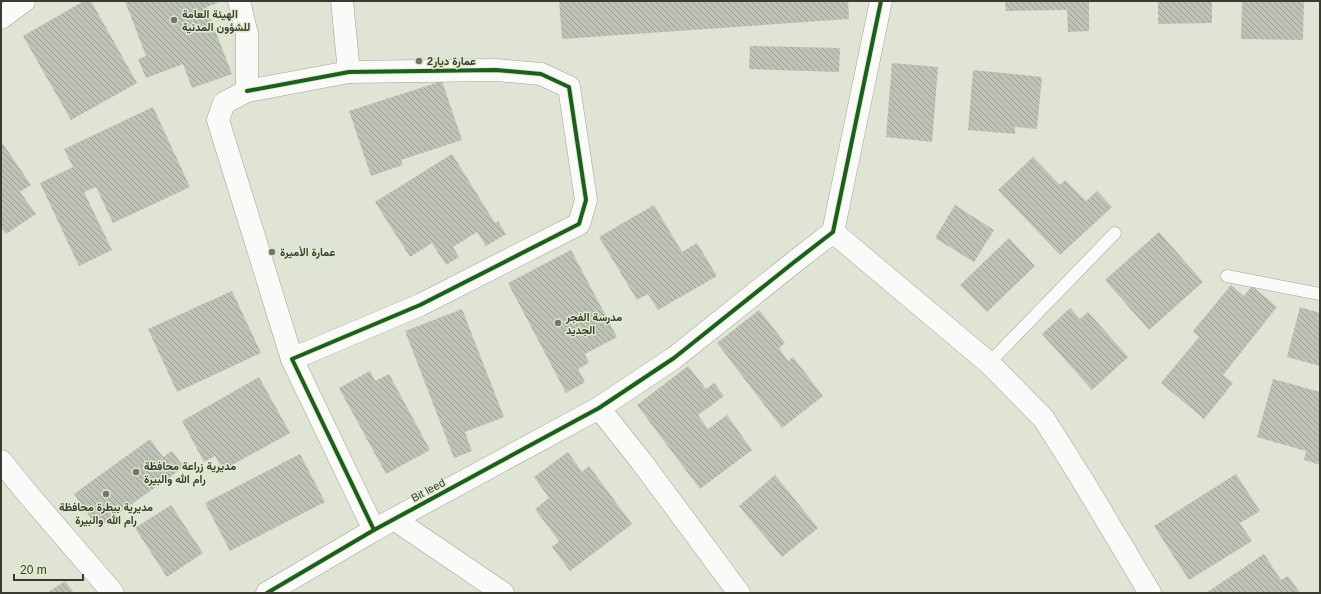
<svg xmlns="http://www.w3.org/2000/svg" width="1321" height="594" viewBox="0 0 1321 594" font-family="Helvetica,Vazirmatn,sans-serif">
<defs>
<pattern id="building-back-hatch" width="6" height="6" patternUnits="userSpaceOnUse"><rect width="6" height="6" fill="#bfc2b6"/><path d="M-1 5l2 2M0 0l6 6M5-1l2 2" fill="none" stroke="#9c9f94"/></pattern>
</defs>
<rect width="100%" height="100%" fill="#dfe4d4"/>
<g fill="url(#building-back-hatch)">
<polygon points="84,1 91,1 137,83 71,120 23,36"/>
<polygon points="125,1 217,1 218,3 206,7 232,74 192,88 183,64 146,78 138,59 146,56"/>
<polygon points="559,1 848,1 849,19 562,39"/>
<polygon points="1005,1 1089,1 1089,31 1068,32 1067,10 1006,11"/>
<polygon points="1158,1 1212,1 1212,23 1158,24"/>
<polygon points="1242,1 1304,1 1303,40 1241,39"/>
<polygon points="750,46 840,48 839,72 749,69"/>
<polygon points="892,63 938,67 932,142 886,137"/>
<polygon points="973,70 1042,77 1037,129 1015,127 1015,134 968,130"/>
<polygon points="442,81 462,140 401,160 403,165 371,176 349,111"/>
<polygon points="153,107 190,187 113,223 96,187 84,192 112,250 79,266 40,183 73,167 64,149"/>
<polygon points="3,144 31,185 20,192 36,214 6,234 1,227 1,145"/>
<polygon points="452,154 495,223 498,221 506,234 486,246 477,232 453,247 459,257 446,265 432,243 410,257 375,202"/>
<polygon points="1033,157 1060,185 1065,180 1086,201 1097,191 1112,207 1060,255 998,190"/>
<polygon points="654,205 682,252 697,243 717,276 658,310 648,294 637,300 599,237"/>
<polygon points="955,205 994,230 974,262 935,238"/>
<polygon points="1159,232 1203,282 1149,330 1105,280"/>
<polygon points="1009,238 1035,266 987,312 960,285"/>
<polygon points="571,250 617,337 585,354 589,363 578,369 585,382 566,393 508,283"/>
<polygon points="1231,285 1244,296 1252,286 1277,307 1223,375 1233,383 1204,419 1161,383 1199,337 1193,331"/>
<polygon points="232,291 261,353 177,392 148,329"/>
<polygon points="1300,307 1320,313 1320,366 1287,357"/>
<polygon points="1070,308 1080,319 1088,312 1128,357 1092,390 1042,334"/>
<polygon points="462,309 504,417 465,432 472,451 454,458 405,331"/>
<polygon points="759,310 785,343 779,348 788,361 793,357 823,396 782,428 717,343"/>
<polygon points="688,366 706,389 714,383 724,396 698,415 708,429 727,415 752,450 700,489 637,405"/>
<polygon points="370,371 375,381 389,374 430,450 386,474 339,388"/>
<polygon points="259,377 290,433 223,470 215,456 204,462 182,421"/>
<polygon points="1273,379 1320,392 1320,465 1304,460 1306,451 1257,437"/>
<polygon points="150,439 163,457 172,451 184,467 98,528 74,494"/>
<polygon points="568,452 582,472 589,466 632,524 570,571 552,547 559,541 535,509 549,498 534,477"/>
<polygon points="300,454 325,502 230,551 205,503"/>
<polygon points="1236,474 1260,511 1240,523 1252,541 1189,580 1154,526"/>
<polygon points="775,475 818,528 782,557 739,506"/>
<polygon points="171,505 203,553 167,577 135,528"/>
<polygon points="1264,554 1281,580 1288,576 1300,593 1206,593"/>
<polygon points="65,581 74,593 47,593"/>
</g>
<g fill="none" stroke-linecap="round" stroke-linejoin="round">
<g stroke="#9fa396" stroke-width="13">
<g id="lane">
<polyline points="1227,276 1320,294"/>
<polyline points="989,363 1115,233"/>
</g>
</g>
<g stroke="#9fa396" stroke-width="23">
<g id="street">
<polyline points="239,1 247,34 247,91 224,103 218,120 292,359"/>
<polyline points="342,1 349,72"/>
<polyline points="247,91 349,72 496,70 541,74 569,87 586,200 579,224 420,305 292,359 374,530"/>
<polyline points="833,232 989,363 1044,419 1083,481 1150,593"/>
<polyline points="599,408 641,461 739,593"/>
<polyline points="1,461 27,493 113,593"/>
<polyline points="394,519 503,593"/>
<polyline points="267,593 374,530 599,408 674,358 793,263 833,232 881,1"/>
</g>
</g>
<g stroke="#9fa396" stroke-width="23">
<polyline id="secondary" points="1,18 24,1"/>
</g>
<use href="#lane" stroke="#fafbf9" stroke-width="12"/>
<use href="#street" stroke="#fafbf9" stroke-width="22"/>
<use href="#secondary" stroke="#fafbf9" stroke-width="22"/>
<g stroke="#e1ebcd" stroke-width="6">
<g id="cycleway">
<polyline points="247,91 349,72 496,70 541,74 569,87 586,200 579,224 420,305 292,359 374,530"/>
<polyline points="267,593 374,530 599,408 674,358 793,263 833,232 881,1"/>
</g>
</g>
<use href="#cycleway" stroke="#1b5e20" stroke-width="4"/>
</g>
<g fill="#727769" stroke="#e1ebcd" stroke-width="1.5">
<circle cx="174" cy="20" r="4"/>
<circle cx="419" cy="61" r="4"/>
<circle cx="272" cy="252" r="4"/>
<circle cx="558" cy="323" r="4"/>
<circle cx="136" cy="472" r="4"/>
<circle cx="106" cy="494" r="4"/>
</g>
<g text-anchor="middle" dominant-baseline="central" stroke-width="3" stroke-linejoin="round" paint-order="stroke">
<g font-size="11" font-weight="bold" fill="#383c30" stroke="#e1ebcd" text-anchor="start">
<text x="182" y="14">الهيئة العامة<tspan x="182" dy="13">للشؤون المدنية</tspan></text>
<text x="427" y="61">عمارة ديار2</text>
<text x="280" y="252">عمارة الأميرة</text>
<text x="566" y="317">مدرسة الفجر<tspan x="566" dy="13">الجديد</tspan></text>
<text x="144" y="466">مديرية زراعة محافظة<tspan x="144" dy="13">رام الله والبيرة</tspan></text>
<text x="106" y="507" text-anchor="middle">مديرية بيطرة محافظة<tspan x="106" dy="13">رام الله والبيرة</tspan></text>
</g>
<g font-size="11" fill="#383c30" stroke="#e1ebcd">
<text transform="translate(428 490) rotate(-28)">Bit leed</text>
</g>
</g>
<rect width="1321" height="594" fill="none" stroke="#383c30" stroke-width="4"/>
<path d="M14 574v6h69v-6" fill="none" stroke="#383c30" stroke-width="2"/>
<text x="20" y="574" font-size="12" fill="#383c30" stroke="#e1ebcd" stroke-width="3" paint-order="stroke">20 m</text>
</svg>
